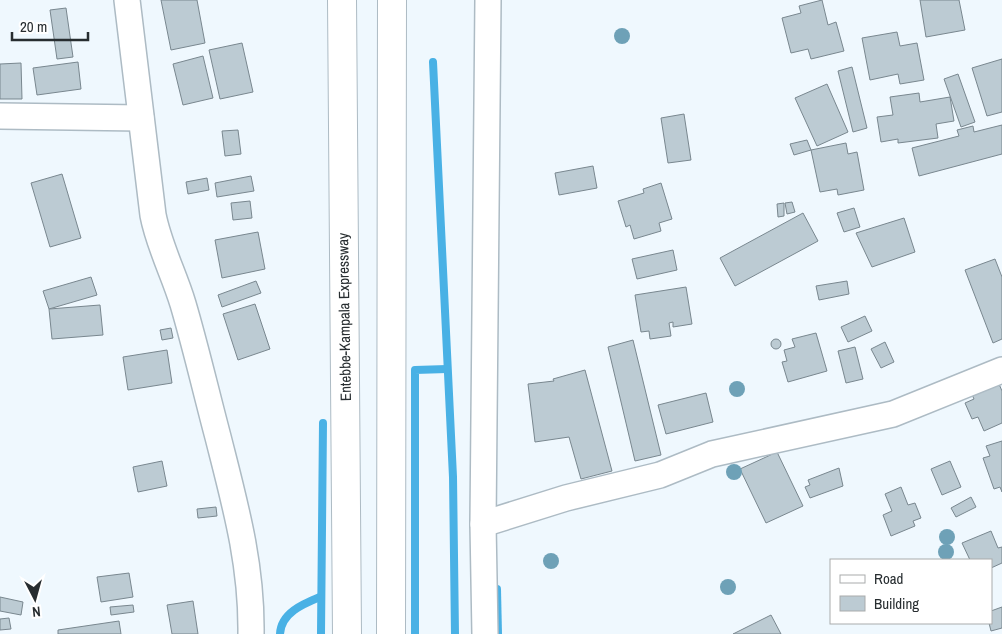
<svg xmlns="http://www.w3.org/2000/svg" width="1002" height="634" viewBox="0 0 1002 634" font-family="'Archivo Narrow',sans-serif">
<rect width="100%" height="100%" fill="#eff8fe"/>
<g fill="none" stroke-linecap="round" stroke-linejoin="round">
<g stroke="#49b1e5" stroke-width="8">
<polyline points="433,62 453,477 455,634"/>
<polyline points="497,589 498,634"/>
<path d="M280,634C281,613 303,604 320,597"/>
<polyline points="321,634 323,423"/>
<polyline points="415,634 415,370 447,369"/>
</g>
</g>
<g fill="#bccbd3" stroke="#79878f">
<polygon points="161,0 197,0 205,43 171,50"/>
<polygon points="822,0 828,25 836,22 844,51 811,59 808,49 791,53 782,18 801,13 799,6"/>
<polygon points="920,0 959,0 965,30 926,37"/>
<polygon points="66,8 73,57 57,59 50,10"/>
<polygon points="897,32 900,46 917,43 924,80 900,84 898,74 870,80 862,38"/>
<polygon points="242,43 253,92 220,99 209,50"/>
<polygon points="203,56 213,98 183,105 173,64"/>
<polygon points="1002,59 1002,112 987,116 972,68"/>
<polygon points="78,62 81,89 37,95 33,68"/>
<polygon points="21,63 22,99 0,99 0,64"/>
<polygon points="852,67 867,128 853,132 838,71"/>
<polygon points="958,74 975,122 961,127 944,79"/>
<polygon points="827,84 848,132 817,146 795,98"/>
<polygon points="919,93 920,102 950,97 954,121 936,124 938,138 898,143 898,139 881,142 877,117 893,115 890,97"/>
<polygon points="684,114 691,160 668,163 661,118"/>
<polygon points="1002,125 1002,154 919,176 912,148 959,136 957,130 973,126 974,132"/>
<polygon points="238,130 241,154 225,156 222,131"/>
<polygon points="807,140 811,150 794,155 790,144"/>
<polygon points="846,143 848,154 857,152 864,190 838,195 837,189 820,192 811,150"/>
<polygon points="593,166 597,188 559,195 555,173"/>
<polygon points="62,174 81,238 50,247 31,183"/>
<polygon points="251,176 254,191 217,197 215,183"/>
<polygon points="207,178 209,190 188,194 186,182"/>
<polygon points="661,183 672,219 659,223 661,231 634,239 630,225 626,227 618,201 644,193 643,189"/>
<polygon points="250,201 252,218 233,220 231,203"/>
<polygon points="792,202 795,212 787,214 785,203"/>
<polygon points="784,203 784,216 778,217 777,204"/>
<polygon points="854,208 860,227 844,232 837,213"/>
<polygon points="803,213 818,241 735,286 720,258"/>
<polygon points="904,218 915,252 872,267 856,233"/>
<polygon points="258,232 265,269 222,278 215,240"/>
<polygon points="673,250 677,270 637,279 632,259"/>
<polygon points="995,259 1002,277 1002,339 993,343 965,270"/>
<polygon points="91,277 97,295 49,309 43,291"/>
<polygon points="256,281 261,293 222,307 218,295"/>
<polygon points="847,281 849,294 819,300 816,286"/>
<polygon points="686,287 692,324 673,327 673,322 669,323 671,336 650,339 649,331 641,332 635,295"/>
<polygon points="255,304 270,349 238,360 223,314"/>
<polygon points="100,305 103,335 52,339 49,309"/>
<polygon points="865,316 872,331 848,342 841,327"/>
<polygon points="171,328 173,338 162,340 160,330"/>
<polygon points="816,333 827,371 788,382 782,362 787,361 784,350 795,347 792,339"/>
<circle cx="776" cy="344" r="5"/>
<polygon points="633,340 661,455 635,461 608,347"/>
<polygon points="885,342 894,362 881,368 871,349"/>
<polygon points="855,347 863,379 846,383 838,351"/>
<polygon points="167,350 172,383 128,390 123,357"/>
<polygon points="585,370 612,471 581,479 569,437 535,442 528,384 554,381 553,379"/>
<polygon points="996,377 1002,391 1002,423 984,431 978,417 972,419 965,403 974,399 969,388"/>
<polygon points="706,393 713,422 666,434 658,405"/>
<polygon points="1002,441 1002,492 1000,487 994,489 983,458 990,456 986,446"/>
<polygon points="777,452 803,506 766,523 740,469"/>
<polygon points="162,461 167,486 138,492 133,467"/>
<polygon points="950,461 961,487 942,495 931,469"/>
<polygon points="839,468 843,486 810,498 805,487 810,485 808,480"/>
<polygon points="901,487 908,505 915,503 921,518 913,521 915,526 891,536 883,515 892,511 885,494"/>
<polygon points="971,497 976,507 956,517 951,508"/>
<polygon points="216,507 217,516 198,518 197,509"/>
<polygon points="991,531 998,548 1002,547 1002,563 991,568 991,560 970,560 962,543"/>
<polygon points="129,573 133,597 101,602 97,577"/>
<polygon points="0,597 23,602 21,615 0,611"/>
<polygon points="193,601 198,634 172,634 167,605"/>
<polygon points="133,605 134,612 111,615 110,607"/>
<polygon points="1002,607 1002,628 991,631 989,623 991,623 991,611"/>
<polygon points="771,615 781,634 733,634"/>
<polygon points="9,618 11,629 0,630 0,619"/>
<polygon points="119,621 121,634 58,634 58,630"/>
</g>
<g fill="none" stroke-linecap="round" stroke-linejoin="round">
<g stroke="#adbbc4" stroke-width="28">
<g id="minor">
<path d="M127,0L153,215C159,246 174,274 183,304C196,348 206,392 218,437C235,504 252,564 251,634"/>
<polyline points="0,116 141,118"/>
<polyline points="483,524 566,498 660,475 712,454 893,414 1002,370"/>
<polyline points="485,634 483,524 488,0"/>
</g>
</g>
<g stroke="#adbbc4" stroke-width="30">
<g id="highway">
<polyline points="342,0 347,634"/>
<polyline points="391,634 392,0"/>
</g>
</g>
<use href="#minor" stroke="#fff" stroke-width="25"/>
<use href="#highway" stroke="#fff" stroke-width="28"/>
</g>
<g fill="#6ea1b7">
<circle cx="622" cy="36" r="8"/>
<circle cx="737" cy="389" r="8"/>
<circle cx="734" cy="472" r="8"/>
<circle cx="947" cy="537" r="8"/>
<circle cx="946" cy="552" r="8"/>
<circle cx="551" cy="561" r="8"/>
<circle cx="728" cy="587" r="8"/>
</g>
<g text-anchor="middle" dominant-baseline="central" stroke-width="4" stroke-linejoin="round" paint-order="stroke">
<g font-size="15" fill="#272d30" stroke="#fff">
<text transform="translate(344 317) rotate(-91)">Entebbe-Kampala Expressway</text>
</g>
</g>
<rect x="830" y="559" width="162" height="65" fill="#ffffff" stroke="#a9abac"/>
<rect x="840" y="575" width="25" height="8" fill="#ffffff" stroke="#a9abac"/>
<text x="874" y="584" font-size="15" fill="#272d30">Road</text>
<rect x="840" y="596" width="25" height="15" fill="#bccbd3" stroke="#a9abac"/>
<text x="874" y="609" font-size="15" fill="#272d30">Building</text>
<g transform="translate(35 599) rotate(174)" stroke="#ffffff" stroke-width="4" paint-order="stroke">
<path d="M0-4L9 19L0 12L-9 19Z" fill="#272d30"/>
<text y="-8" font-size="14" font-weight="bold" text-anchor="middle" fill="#272d30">N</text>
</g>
<path d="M12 32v8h76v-8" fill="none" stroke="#272d30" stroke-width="2.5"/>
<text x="20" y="32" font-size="15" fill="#272d30" stroke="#ffffff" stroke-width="4" paint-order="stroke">20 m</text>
</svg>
